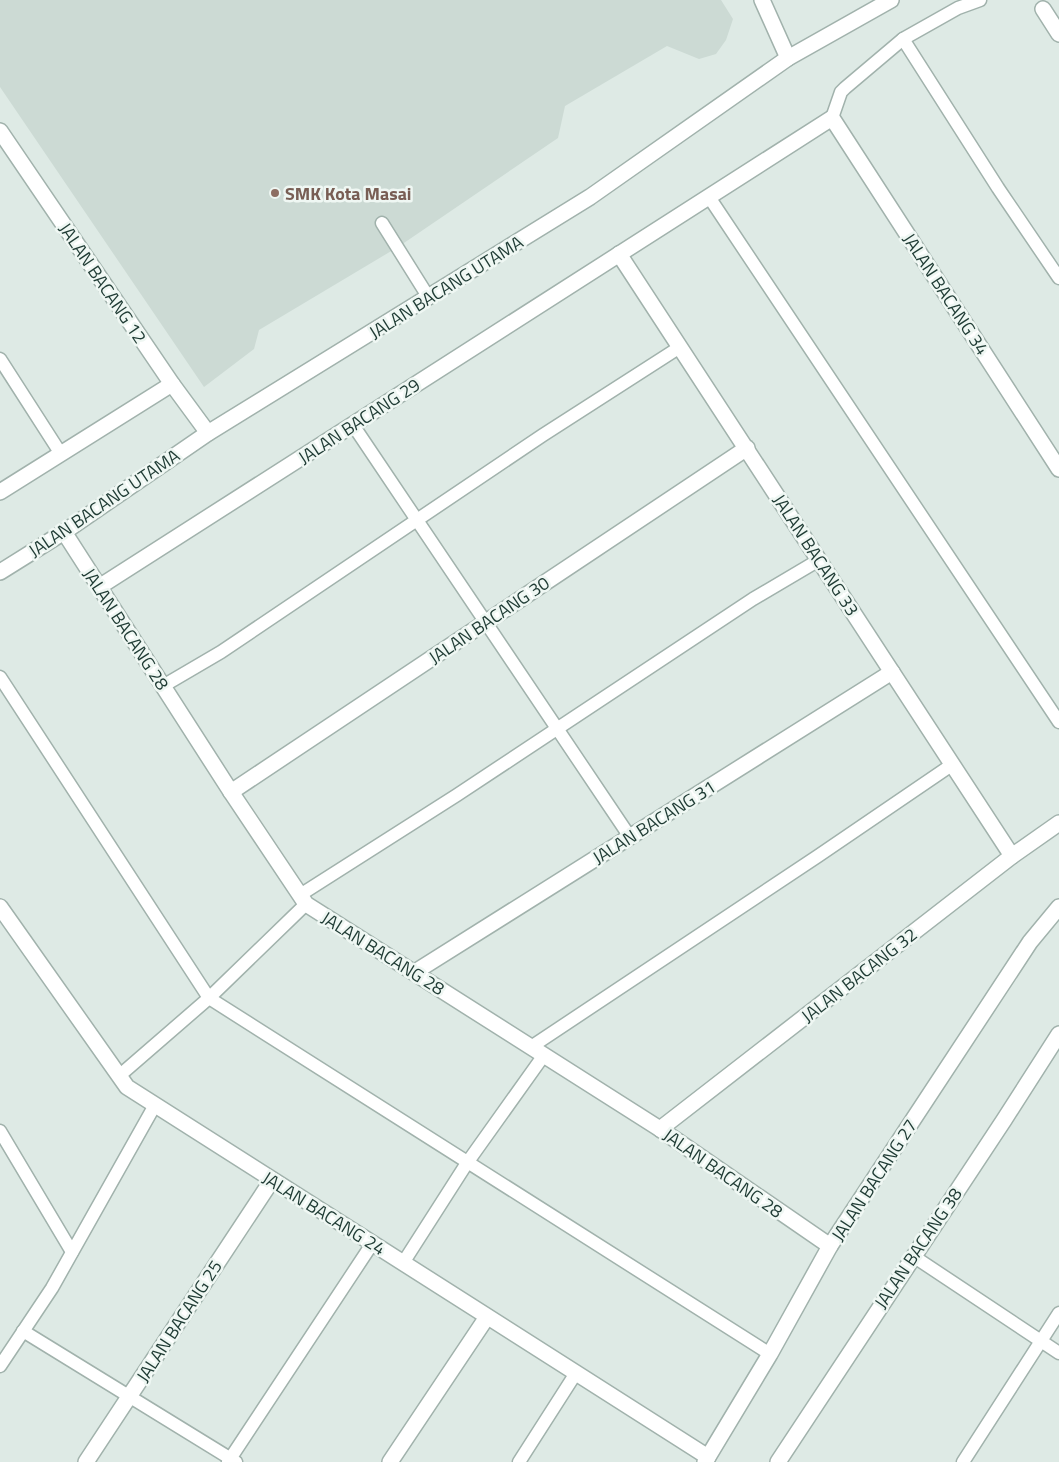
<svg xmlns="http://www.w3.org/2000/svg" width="1059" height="1462" viewBox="0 0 1059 1462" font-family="'Titillium Web',sans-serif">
<rect width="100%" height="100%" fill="#deeae5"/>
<polygon fill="#ccdad4" points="0,0 721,0 733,19 726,40 716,54 699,59 667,46 565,106 558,138 398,247 259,330 254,349 204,387 0,87"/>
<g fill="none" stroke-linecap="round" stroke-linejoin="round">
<g stroke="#a1b2ac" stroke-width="15">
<g id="service">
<polyline points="903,39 998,188 1059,278"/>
<polyline points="832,118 841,92 845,88 903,39 958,8 980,0"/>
<polyline points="709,197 1059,722"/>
<polyline points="382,223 429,298"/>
<polyline points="0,359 61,454"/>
<polyline points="353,425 630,837"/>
<polyline points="0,677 209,998 770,1354"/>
<polyline points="163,686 221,652 543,435 680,347"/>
<polyline points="300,895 457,795 753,599 819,560"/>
<polyline points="531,1047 818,856 953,764"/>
<polyline points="119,1076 209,998 306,904"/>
<polyline points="0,1131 72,1252"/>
<polyline points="913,1256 1059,1353"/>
<polyline points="403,1263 467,1163 544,1055"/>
<polyline points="23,1331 236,1462"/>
<polyline points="0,1366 52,1288 155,1105"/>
<polyline points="228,1462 372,1244"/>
<polyline points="519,1462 576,1373"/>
<polyline points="963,1462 1059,1313"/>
</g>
</g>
<g stroke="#a1b2ac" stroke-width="18">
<g id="minor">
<polyline points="762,0 788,58"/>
<polyline points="1043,9 1059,34"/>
<polyline points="0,131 172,384 208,433"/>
<polyline points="619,254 1012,856"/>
<polyline points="0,492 172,384"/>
<polyline points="64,532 231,792 306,904 660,1129 830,1246"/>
<polyline points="0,572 64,532 208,433 590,197 788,58 891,0"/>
<polyline points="99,587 832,118 1059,469"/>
<polyline points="231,792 747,448"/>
<polyline points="0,907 127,1087 708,1457"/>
<polyline points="415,972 892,672"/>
<polyline points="660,1129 1012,856 1059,823"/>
<polyline points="86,1462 272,1180"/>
<polyline points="390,1462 487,1317"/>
<polyline points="705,1462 770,1354 830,1246 1030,942 1059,907"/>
<polyline points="778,1462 1004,1120 1059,1034"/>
</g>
</g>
<use href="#service" stroke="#fff" stroke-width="12"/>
<use href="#minor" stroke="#fff" stroke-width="15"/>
</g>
<circle fill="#8d6e63" stroke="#eff7f3" stroke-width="2" cx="275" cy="193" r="5"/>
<g text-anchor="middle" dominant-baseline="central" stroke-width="5" stroke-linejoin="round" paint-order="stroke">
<g font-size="18" font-weight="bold" fill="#785e54" stroke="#eff7f3" text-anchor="start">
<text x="285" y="193">SMK Kota Masai</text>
</g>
<g font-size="18" fill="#1f3b34" stroke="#eff7f3">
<text transform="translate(103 283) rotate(56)">JALAN BACANG 12</text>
<text transform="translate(446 287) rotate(-32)">JALAN BACANG UTAMA</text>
<text transform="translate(946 294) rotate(57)">JALAN BACANG 34</text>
<text transform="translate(359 421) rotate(-33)">JALAN BACANG 29</text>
<text transform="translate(104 503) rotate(-34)">JALAN BACANG UTAMA</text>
<text transform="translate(816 555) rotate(57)">JALAN BACANG 33</text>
<text transform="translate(489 620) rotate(-34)">JALAN BACANG 30</text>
<text transform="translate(126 629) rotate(57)">JALAN BACANG 28</text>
<text transform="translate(654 822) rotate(-32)">JALAN BACANG 31</text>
<text transform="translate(383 953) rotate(32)">JALAN BACANG 28</text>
<text transform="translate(859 975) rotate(-38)">JALAN BACANG 32</text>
<text transform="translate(723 1173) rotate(35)">JALAN BACANG 28</text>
<text transform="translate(874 1180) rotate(-57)">JALAN BACANG 27</text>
<text transform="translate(324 1213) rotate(32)">JALAN BACANG 24</text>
<text transform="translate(918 1248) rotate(-56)">JALAN BACANG 38</text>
<text transform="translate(179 1321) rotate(-57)">JALAN BACANG 25</text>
</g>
</g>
</svg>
